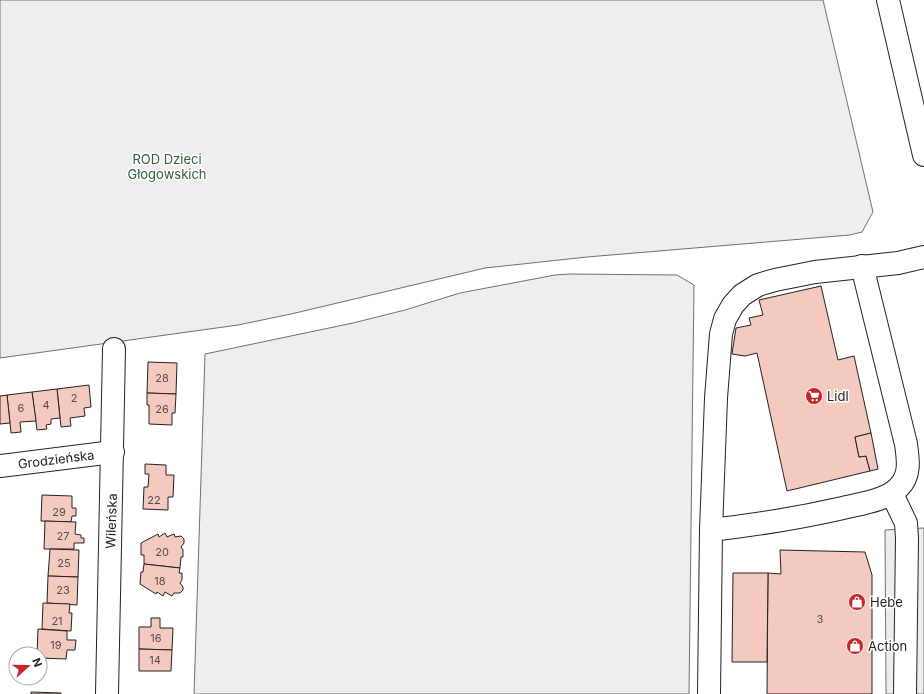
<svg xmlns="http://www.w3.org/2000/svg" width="924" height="694" viewBox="0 0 924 694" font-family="Inter,sans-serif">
<rect width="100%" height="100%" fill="#fff"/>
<g fill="#eee" stroke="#6f6f6f">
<polygon points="0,0 823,0 873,212 862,232 850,235 587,257 485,268 291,314 238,325 0,358"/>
<polygon points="570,274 677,275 694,285 689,694 194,694 205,354 353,323 405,310 460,293 555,275"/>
</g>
<polygon fill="#ededed" stroke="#6f6f6f" points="924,528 924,694 886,694 885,530"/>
<g fill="#f3c9c0" stroke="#222">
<polygon points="821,286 838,360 854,356 871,433 855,437 859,457 866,456 870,471 787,491 757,353 745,356 732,354 736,328 751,325 749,318 763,315 759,300"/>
<polygon points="148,362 177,363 176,394 147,393"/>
<polygon points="89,385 91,407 84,408 85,416 70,418 71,426 61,427 57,389"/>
<polygon points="57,389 60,418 51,419 51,424 46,425 47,429 37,430 32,392"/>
<polygon points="32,392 36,421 20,422 21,432 11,433 7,395"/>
<polygon points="147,393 176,394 175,413 172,413 172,425 149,424 149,405 147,405"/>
<polygon points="7,395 10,423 0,424 0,396"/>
<polygon points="871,433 878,469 870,471 866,456 859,457 855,437"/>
<polygon points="145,464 166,465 166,475 174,475 173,497 168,497 168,510 143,509 144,487 148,487 149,474 145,474"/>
<polygon points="42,495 72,496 72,508 76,508 76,516 72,516 71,522 41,521"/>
<polygon points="45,521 76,522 75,534 81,535 81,538 84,538 84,543 74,543 74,549 44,549"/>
<polygon points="165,533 167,537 174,534 175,537 181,536 184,539 184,543 181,547 183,550 183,557 181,557 180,568 144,564 144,555 141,555 141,543 158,534 159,537"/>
<polygon points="50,549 79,550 78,577 48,576"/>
<polygon points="780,550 865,552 872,575 872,694 767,694 768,573 781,574"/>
<polygon points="144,564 180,568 179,573 182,573 182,580 180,583 183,587 183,590 180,593 174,593 172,596 165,592 163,596 157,592 156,594 140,584 141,572 143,572"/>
<polygon points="733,573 768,573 767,662 732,662"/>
<polygon points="48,576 78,577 77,605 47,603"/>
<polygon points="43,603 70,604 69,613 72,613 71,631 42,629"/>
<polygon points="151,618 160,618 160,628 173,628 172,650 139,649 139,627 151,627"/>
<polygon points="38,629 67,631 67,640 76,640 75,650 67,650 66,659 40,658 40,654 37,654"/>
<polygon points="139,649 172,650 171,671 139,671"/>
<polygon points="31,692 61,693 61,694 31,694"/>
</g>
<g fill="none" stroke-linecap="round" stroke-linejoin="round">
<g stroke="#222" stroke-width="24">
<g id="minor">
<polyline points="0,466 113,452"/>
<polyline points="892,494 906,523 907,538 905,694"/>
<path d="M711,530C755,525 799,518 843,508C859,504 888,500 899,487C911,475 908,459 906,444L862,266"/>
<polyline points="107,694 114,349"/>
<polyline points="709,694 711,530 716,398 721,334 725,319 733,305 742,295 758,285 775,280 815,272 898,263 924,257"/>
</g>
</g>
<g stroke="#222" stroke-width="24">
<polyline id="major" points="888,0 924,155"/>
</g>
<use href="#minor" stroke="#fff" stroke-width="22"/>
<use href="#major" stroke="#fff" stroke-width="22"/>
</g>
<defs>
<g id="supermarket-disc" transform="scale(0.9)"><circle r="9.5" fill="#c62828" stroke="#fff"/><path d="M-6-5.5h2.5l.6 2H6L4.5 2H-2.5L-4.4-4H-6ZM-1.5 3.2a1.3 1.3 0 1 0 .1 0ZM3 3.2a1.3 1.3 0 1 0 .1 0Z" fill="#fff"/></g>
<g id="shop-disc" transform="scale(0.9)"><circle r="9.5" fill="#c62828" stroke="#fff"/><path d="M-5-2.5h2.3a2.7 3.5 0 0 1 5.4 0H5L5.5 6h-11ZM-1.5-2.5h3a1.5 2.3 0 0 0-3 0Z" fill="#fff"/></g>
</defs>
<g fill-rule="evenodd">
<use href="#supermarket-disc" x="814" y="396"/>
<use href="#shop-disc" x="857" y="602"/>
<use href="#shop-disc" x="855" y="646"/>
</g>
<g text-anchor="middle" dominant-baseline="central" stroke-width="3" stroke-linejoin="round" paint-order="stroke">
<g font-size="11" fill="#564c4a">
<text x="162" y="378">28</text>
<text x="74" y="398">2</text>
<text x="46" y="405">4</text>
<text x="21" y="408">6</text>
<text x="162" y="409">26</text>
<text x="154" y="500">22</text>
<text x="59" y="512">29</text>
<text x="63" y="536">27</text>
<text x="162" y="552">20</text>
<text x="64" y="563">25</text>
<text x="160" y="581">18</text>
<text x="63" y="590">23</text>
<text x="820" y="619">3</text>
<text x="57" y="621">21</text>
<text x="156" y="638">16</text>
<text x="56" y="645">19</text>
<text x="155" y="660">14</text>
</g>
<g font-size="13" fill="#2f5e38" stroke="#fff">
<text x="167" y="159">ROD Dzieci<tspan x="167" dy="15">Głogowskich</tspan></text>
</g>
<g font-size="13" fill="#222" stroke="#fff" text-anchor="start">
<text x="827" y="396">Lidl</text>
<text x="870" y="602">Hebe</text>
<text x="868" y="646">Action</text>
</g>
<g font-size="13" fill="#222" stroke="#fff">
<text transform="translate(56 459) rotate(-7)">Grodzieńska</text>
<text transform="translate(111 521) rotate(-88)">Wileńska</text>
</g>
</g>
<g transform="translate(28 666) rotate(69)"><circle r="19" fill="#ffffff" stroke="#a7a7a7"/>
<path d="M0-3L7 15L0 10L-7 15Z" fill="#c62828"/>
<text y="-6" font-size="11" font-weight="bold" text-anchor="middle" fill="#222222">N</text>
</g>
</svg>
